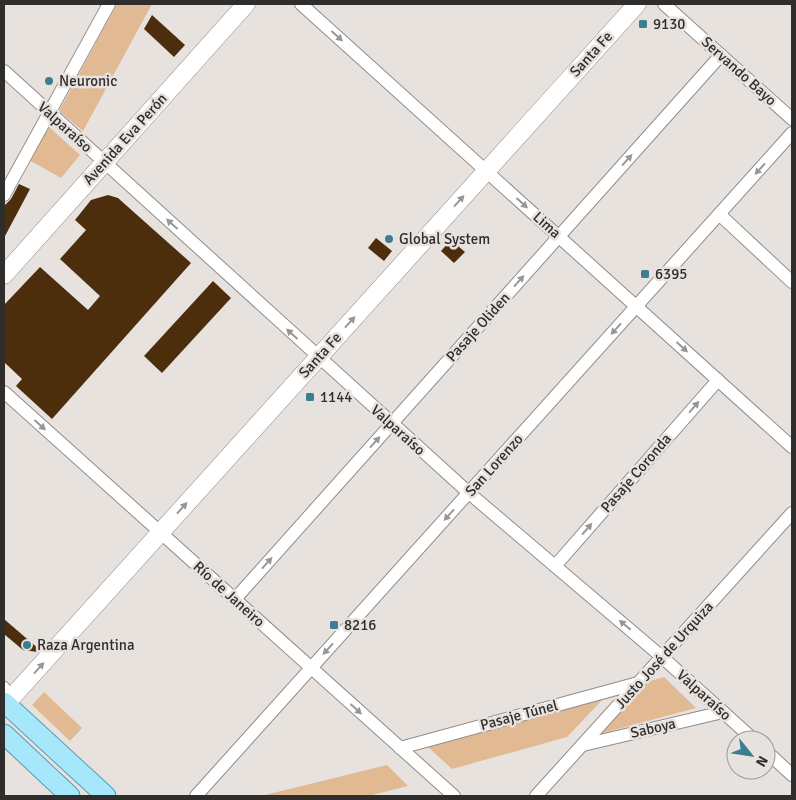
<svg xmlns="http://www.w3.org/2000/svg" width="796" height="800" viewBox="0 0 796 800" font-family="Signika,sans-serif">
<rect width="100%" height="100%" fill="#e7e2de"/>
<g fill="#e1b992">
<polygon points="117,4 152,4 83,131 59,111"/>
<polygon points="48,126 80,155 61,178 29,160"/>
<polygon points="664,677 696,708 599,734 650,681"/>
<polygon points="44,692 82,728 70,741 32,705"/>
<polygon points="604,698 567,737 452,769 428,747"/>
<polygon points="387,765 408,786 368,796 261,796"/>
</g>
<g fill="#4c2e0d">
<polygon points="152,15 185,45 174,57 144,29"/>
<polygon points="19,184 30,189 4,238 4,206 11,199"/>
<polygon points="108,195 118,198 191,263 52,419 16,386 22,379 4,362 4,305 40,267 88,310 100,296 60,259 86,230 75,220 91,200"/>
<polygon points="376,238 392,251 384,261 368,248"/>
<polygon points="451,240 465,252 454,263 441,251"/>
<polygon points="213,281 231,298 162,373 144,356"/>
<polygon points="4,619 40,650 38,652 23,650 4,634"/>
</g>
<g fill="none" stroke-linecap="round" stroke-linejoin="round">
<g stroke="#918c88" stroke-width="14">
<g id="street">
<polyline points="301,4 792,447"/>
<polyline points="664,4 792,119"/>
<polyline points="4,71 469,493 662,657 754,740"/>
<polyline points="4,195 109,4"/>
<polyline points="719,214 792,282"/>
<polyline points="4,392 454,796"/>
<polyline points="555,566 718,380"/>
<polyline points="235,599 721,55"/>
<polyline points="4,688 6,704"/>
<polyline points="583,745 723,712"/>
<polyline points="400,748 638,683"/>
<polyline points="766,751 792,775"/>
<polyline points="196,796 792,133"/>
<polyline points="536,796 792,513"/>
</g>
</g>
<g stroke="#918c88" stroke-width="19">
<g id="secondary">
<polyline points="4,275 246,4"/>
<polyline points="4,706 637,4"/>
</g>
</g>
<g stroke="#579cb1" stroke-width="21">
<g id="primary">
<polyline points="4,702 106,796"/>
<polyline points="4,734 70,796"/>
</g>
</g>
<use href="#street" stroke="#fff" stroke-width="12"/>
<use href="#secondary" stroke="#fff" stroke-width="18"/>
<use href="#primary" stroke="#a7e7fb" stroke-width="19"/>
</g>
<defs><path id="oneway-solid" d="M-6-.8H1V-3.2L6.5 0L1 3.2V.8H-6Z" transform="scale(1.25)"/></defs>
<g fill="#989696">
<use href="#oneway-solid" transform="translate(337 36) rotate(42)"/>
<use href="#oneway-solid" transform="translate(627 160) rotate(-48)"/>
<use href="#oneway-solid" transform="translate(760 169) rotate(132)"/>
<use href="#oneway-solid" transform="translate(459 201) rotate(-48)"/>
<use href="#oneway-solid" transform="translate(522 203) rotate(42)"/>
<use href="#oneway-solid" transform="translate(172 224) rotate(-138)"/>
<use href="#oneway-solid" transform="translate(519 281) rotate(-48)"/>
<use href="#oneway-solid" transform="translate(350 322) rotate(-48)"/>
<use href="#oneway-solid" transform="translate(616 329) rotate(132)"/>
<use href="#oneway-solid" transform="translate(292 334) rotate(-138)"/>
<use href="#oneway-solid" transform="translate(682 347) rotate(42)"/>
<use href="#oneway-solid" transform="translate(694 407) rotate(-49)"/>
<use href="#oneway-solid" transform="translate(40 425) rotate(42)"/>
<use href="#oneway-solid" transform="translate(375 442) rotate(-48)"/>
<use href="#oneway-solid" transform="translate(182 508) rotate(-48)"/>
<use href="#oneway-solid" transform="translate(449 515) rotate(132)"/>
<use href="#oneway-solid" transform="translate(587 529) rotate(-49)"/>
<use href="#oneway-solid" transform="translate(267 563) rotate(-48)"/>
<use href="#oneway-solid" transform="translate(625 625) rotate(-140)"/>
<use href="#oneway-solid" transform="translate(328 649) rotate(132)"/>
<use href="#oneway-solid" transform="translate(39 668) rotate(-48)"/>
<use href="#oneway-solid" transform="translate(356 709) rotate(42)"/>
</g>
<g fill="#3d7d91" stroke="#e7e2de" stroke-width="2">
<rect x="638" y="19" width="10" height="10" rx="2.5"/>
<circle cx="49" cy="81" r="5"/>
<circle cx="389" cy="239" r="5"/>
<rect x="640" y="269" width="10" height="10" rx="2.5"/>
<rect x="305" y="392" width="10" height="10" rx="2.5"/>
<rect x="329" y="620" width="10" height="10" rx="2.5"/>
<circle cx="27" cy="645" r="5"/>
</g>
<g text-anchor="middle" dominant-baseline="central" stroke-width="5" stroke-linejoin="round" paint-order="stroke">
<g font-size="15" fill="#302e2c" stroke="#e7e2de" text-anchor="start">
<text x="653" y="24">9130</text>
<text x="59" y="81">Neuronic</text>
<text x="399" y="239">Global System</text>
<text x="655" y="274">6395</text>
<text x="320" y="397">1144</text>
<text x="344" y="625">8216</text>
<text x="37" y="645">Raza Argentina</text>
</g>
<g font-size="15" fill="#302e2c" stroke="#e7e2de">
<text transform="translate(591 54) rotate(-48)">Santa Fe</text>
<text transform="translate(739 71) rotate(42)">Servando Bayo</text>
<text transform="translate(65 127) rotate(42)">Valparaíso</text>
<text transform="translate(125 139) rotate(-48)">Avenida Eva Perón</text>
<text transform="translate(547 225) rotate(42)">Lima</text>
<text transform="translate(478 327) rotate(-48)">Pasaje Oliden</text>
<text transform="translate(320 355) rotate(-48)">Santa Fe</text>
<text transform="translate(398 430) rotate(42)">Valparaíso</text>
<text transform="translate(494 465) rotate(-48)">San Lorenzo</text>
<text transform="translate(636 473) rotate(-49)">Pasaje Coronda</text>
<text transform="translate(229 594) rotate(42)">Río de Janeiro</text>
<text transform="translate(664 655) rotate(-48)">Justo José de Urquiza</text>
<text transform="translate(704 695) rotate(42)">Valparaíso</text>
<text transform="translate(519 715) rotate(-15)">Pasaje Túnel</text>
<text transform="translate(653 728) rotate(-13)">Saboya</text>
</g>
</g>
<rect width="796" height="800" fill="none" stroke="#302e2c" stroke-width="10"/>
<g transform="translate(751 755) rotate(120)"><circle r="24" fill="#e7e2de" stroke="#9e9a97"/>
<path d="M0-4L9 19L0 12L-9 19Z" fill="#3d7d91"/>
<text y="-8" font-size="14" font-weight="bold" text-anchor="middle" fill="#302e2c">N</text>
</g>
</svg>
